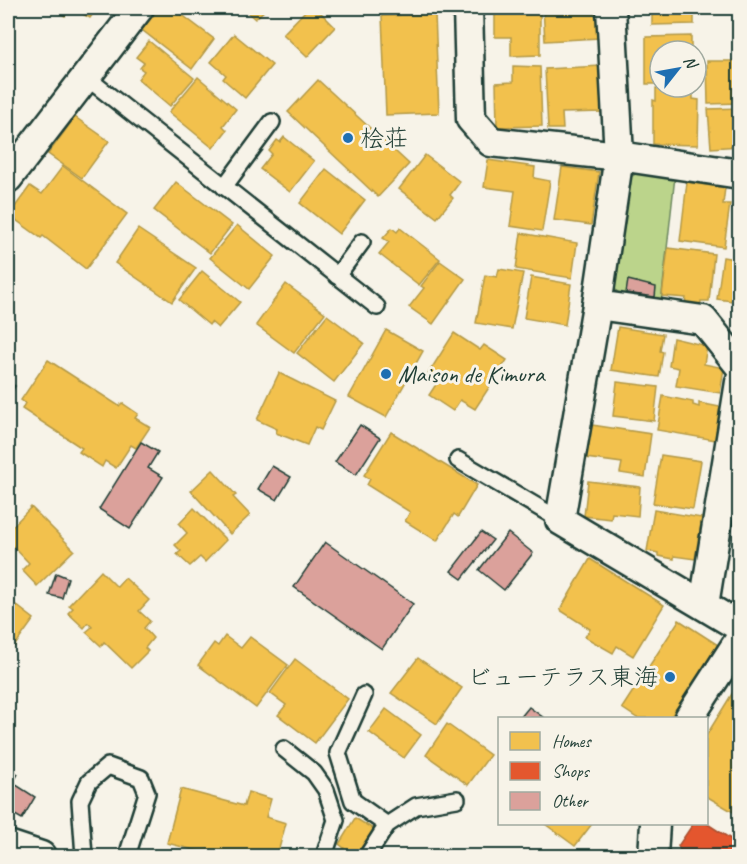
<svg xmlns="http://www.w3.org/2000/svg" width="747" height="864" viewBox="0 0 747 864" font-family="Caveat,'Klee One',sans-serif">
<rect width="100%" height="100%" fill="#f7f3e8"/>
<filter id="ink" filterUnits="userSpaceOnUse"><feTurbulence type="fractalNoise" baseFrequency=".0167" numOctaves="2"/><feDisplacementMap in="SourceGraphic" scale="12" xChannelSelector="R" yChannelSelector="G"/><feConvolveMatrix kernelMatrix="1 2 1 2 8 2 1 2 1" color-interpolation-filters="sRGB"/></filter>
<g filter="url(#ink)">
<polygon fill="#bbd48b" stroke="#6d8860" stroke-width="1.5" points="642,170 675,176 661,303 620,296 611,283 627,179"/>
<g fill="#f2c14e" stroke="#b39946" stroke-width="1.5">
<polygon points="51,8 69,8 65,16"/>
<polygon points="72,8 97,8 90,18"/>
<polygon points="159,8 173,8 214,39 192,69 142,30"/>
<polygon points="243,8 267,8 255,19"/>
<polygon points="308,8 316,8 335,27 307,57 283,34"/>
<polygon points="483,8 540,8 540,55 511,56 511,37 495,37 495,13 483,14"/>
<polygon points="543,8 598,8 600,38 545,41"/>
<polygon points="652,8 694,8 694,24 652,25"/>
<polygon points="435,14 439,113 386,115 382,16"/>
<polygon points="234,34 272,65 245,98 223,79 226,75 211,62"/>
<polygon points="691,36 691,51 660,51 660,84 646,84 646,37"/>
<polygon points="149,41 194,78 170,106 138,79 144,71 140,68 144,63 136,57"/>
<polygon points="707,61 740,61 740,103 708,104"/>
<polygon points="513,66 540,67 542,126 497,127 496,83 513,82"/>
<polygon points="601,66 603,112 562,113 563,129 548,129 545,69"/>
<polygon points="198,77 236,109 223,126 227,130 213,148 169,112"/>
<polygon points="318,80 409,164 378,197 288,112"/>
<polygon points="656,88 693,89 693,99 699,100 698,145 653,144 653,100 656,101"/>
<polygon points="740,108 740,146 711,148 708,109"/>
<polygon points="75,117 109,141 82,178 48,154"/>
<polygon points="284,137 314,161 290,192 260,169 272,154 269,151 277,140 280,142"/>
<polygon points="425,155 460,182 450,195 453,198 437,218 399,189"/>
<polygon points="488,160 535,167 534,178 550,181 542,231 510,226 515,191 484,187"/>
<polygon points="63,166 127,214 86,269 43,236 41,238 9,215 30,186 42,194"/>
<polygon points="562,167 599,172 591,225 554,220"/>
<polygon points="326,169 365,200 339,234 300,203"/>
<polygon points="176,182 232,225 210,253 154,210"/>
<polygon points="687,182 725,188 723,204 730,204 724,247 680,241"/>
<polygon points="237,225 275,256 249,289 210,258"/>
<polygon points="392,228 397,232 400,228 440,259 419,285 379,254 389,242 383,238"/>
<polygon points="138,229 196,268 172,302 115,263"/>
<polygon points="521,233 577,243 572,278 516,269"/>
<polygon points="668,248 714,254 709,301 701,301 700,306 685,304 686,298 662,296"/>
<polygon points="723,257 740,260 740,302 717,299"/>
<polygon points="440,261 465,279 433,324 409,307 424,288 421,286"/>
<polygon points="499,269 523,273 512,329 476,323 485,275 497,277"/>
<polygon points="202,271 240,302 218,328 211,322 209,325 179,300"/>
<polygon points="531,277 571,284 565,325 524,318"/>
<polygon points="286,284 325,313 294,353 256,325"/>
<polygon points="327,315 364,343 334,382 297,353"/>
<polygon points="618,327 663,334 660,351 663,352 659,377 611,370"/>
<polygon points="386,330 423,351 386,417 349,397"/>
<polygon points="454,333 480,350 484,345 507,360 475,409 460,400 453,411 429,395 437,383 426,377"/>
<polygon points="673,338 707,346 704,364 724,368 720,393 676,386 679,368 669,366"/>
<polygon points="48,360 119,406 122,403 138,414 135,418 150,427 136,448 131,445 116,468 105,461 102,467 79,452 82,448 22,409 25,403 21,400"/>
<polygon points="279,373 335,401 321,430 315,427 307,445 276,433 277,429 257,420"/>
<polygon points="617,382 658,387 654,421 613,416"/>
<polygon points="663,396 693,402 693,405 699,407 699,403 720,407 715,440 657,430"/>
<polygon points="592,425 651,434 645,477 620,473 622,463 586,458"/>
<polygon points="391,432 477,485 458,517 454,514 437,541 405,521 410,512 367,485 370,479 364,475"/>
<polygon points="661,455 701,461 693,509 653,503"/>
<polygon points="213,470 236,495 233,497 250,515 230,534 191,491"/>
<polygon points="588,481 640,487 638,516 612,513 611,519 584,516"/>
<polygon points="31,507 74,550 37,586 22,570 29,563 8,541 8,531"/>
<polygon points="194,508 226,540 205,562 200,557 190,566 177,554 181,551 175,545 187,533 179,524"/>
<polygon points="654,510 702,518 695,559 674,556 674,559 658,556 658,553 647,551"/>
<polygon points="590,559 664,605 633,656 617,646 613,653 585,637 590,629 560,610"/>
<polygon points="101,571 117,587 125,578 149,600 139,611 150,621 144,628 153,638 145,648 148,651 131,668 104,642 101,646 86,632 92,627 88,623 84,628 68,613 73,608 69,605"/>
<polygon points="8,604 14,608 16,605 34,619 8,655"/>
<polygon points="679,620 718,645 670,718 637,718 622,708"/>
<polygon points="225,636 241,648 250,637 288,665 256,708 198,665 214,643 218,646"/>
<polygon points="418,658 462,688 437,724 391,693"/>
<polygon points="295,659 348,699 315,743 278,715 286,705 270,693"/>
<polygon points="740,681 740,816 706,796 706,736"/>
<polygon points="386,709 421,735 404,758 369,732"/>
<polygon points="447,724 490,755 468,785 426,755"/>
<polygon points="181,789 244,806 248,792 271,799 266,817 286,823 277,856 217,856 167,843"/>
<polygon points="355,818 375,830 373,833 375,833 360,856 338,856 344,848 339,844"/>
<polygon points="545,824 592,824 575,846"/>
</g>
<polygon fill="#e4572e" stroke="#a94f30" stroke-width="1.5" points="706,823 740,845 740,856 683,856 678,846 693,824"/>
<g fill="#dba19b" stroke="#1f3d34" stroke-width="1.5">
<polygon points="628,280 656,287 655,297 626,293"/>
<polygon points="8,381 15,386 8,399"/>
<polygon points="360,425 380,438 356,475 335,462"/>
<polygon points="141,442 158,452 148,468 163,477 130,529 99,509"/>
<polygon points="272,466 291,477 277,500 258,489"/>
<polygon points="481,532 493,540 462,579 451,571"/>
<polygon points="508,533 533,553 504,590 479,570"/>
<polygon points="325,542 413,604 382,649 294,587"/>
<polygon points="56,573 68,578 62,598 49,595"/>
<polygon points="529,707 544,718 520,718"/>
<polygon points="8,767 18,774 13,783 35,797 22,819 8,811"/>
</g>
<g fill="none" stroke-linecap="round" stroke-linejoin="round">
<g stroke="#1f3d34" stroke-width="20">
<g id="service">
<polyline points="86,77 377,307"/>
<polyline points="224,187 272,122"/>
<polyline points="337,276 362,242"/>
<polyline points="458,460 560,520"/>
<polyline points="364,695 338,753 353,801 387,825"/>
<polyline points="284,749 314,773 326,790 336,820 324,856"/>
<polyline points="84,856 80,801 89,782 108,766 141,778 147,793 127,856"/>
<polyline points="367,856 387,825 416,806 457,799"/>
</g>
</g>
<g stroke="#1f3d34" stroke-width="33">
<g id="minor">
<polyline points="468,8 471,119 491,142 619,156 740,174"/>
<polyline points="611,8 619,156 597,305 560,520 740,627"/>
<polyline points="8,178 139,8"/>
<polyline points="597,305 703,320 740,366"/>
<polyline points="704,605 740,382"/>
<polyline points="689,718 740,639"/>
<polyline points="8,845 41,856"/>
<polyline points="653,856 655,824"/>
</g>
</g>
<use href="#service" stroke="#f7f3e8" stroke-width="15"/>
<use href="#minor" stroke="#f7f3e8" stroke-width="28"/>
</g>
</g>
<g fill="#1f6fb2" stroke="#f7f3e8" stroke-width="2">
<circle cx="348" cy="138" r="6"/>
<circle cx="386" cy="374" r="6"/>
<circle cx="670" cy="677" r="6"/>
</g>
<g text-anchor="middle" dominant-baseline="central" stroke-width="6" stroke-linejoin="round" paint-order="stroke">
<g font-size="24" fill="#1f3d34" stroke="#f7f3e8" text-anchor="start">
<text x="360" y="138">桧荘</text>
<text x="398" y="374">Maison de Kimura</text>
<text x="658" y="677" text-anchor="end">ビューテラス東海</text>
</g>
</g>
<rect width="747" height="864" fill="none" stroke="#f7f3e8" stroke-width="30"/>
<rect x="15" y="15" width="717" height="834" fill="none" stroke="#1f3d34" stroke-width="2" filter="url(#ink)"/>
<rect x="498" y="717" width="210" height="108" fill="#f7f3e8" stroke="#a1aaa0" stroke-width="1.5"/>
<rect x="510" y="732" width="30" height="18" fill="#f2c14e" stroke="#a1aaa0" stroke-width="1.5"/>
<text x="552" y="747" font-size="18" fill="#1f3d34">Homes</text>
<rect x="510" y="762" width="30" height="18" fill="#e4572e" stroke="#a1aaa0" stroke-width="1.5"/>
<text x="552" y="777" font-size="18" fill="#1f3d34">Shops</text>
<rect x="510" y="792" width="30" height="18" fill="#dba19b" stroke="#a1aaa0" stroke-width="1.5"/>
<text x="552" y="807" font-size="18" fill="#1f3d34">Other</text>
<g transform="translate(678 69) rotate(59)"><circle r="28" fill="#f7f3e8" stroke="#a1aaa0" stroke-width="1.5"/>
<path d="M0-4.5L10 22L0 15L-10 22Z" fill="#1f6fb2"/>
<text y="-9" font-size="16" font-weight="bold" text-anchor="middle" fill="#1f3d34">N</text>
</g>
</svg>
